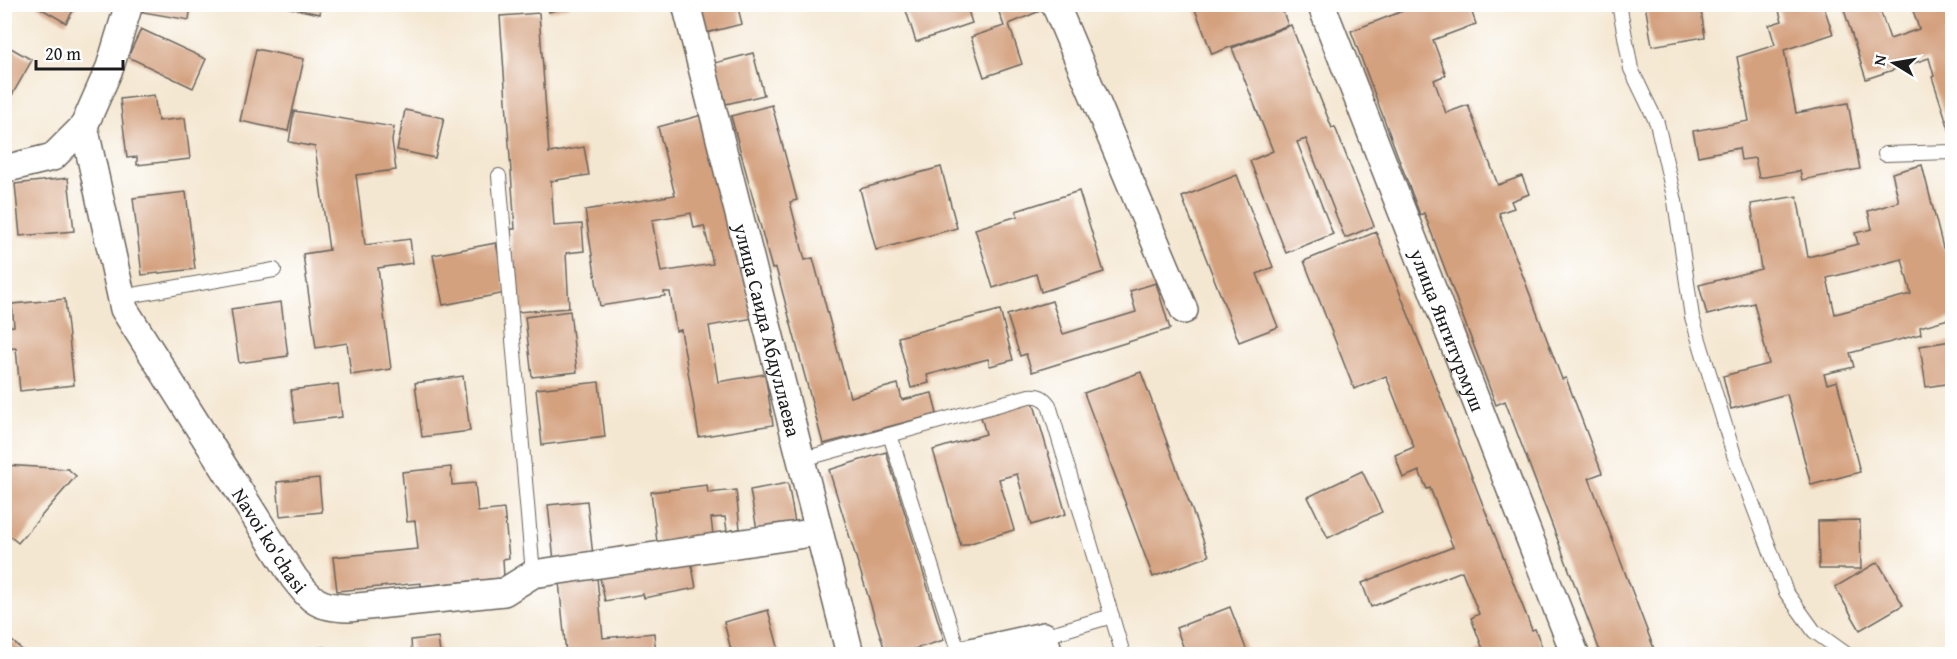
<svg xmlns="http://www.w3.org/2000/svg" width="1957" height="659" viewBox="0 0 1957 659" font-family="'Gentium Book Plus',serif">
<rect width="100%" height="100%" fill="#fff"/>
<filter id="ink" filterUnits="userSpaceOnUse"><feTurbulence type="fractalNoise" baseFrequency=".0167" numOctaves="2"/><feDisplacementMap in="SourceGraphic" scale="12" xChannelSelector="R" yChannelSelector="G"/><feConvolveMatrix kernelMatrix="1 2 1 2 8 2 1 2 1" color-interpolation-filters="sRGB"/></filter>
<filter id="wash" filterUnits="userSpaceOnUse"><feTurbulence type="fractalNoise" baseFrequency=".008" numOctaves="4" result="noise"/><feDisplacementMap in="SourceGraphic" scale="24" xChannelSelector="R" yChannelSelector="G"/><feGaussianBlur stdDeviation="1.35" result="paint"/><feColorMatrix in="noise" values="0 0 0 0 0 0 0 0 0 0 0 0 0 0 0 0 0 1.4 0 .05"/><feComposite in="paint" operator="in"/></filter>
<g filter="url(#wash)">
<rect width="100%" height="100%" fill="#f4e7d1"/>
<g id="blocks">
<g fill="#d4a17f" fill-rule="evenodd">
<polygon points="33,4 77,4 66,23"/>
<polygon points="144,4 191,4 189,20 143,12"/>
<polygon points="270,4 321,4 320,14"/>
<polygon points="547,4 572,4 573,5 549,12"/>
<polygon points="699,4 737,4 742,24 706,33"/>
<polygon points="904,4 966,4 972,23 916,42"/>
<polygon points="996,4 1039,4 1042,10 1009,24 1022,64 984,77 971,37 1004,26"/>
<polygon points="1193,4 1280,4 1288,25 1212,54"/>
<polygon points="1421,4 1469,4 1476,24 1433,40 1446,75 1434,80 1446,113 1468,105 1498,185 1522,176 1529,194 1511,201 1514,208 1499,213 1562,379 1566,378 1602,473 1589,478 1656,654 1601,654 1505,401 1496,405 1424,213 1420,215 1351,31"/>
<polygon points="1645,4 1700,4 1705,37 1652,46"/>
<polygon points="1777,4 1832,4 1824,7 1833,34 1784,50 1796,113 1848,103 1860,169 1802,180 1800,171 1759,178 1755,158 1741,160 1739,148 1698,156 1693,131 1749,121 1737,57 1775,45 1769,25 1782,21"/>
<polygon points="1862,4 1878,4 1890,39 1919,29 1911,4 1952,4 1952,19 1947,21 1952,39 1952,138 1932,77 1934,76 1929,58 1866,79 1844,10"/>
<polygon points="539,13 549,153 584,147 589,175 551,181 554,226 582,224 584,251 566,253 569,308 517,312 511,229 515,229 500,16"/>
<polygon points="1291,25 1332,128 1335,127 1374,226 1345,238 1306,139 1297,142 1333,234 1286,253 1250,161 1273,151 1232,48"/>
<polygon points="141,29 206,59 193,88 128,57"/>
<polygon points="4,44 32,60 12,95 4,91"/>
<polygon points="256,49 304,59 288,131 240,121"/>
<polygon points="753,53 764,95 726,104 715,63"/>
<polygon points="154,95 158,121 185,118 190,159 137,165 137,157 127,158 120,99"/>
<polygon points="772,105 797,200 790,202 805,260 813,258 850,397 898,384 902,400 932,393 937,414 823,444 776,268 772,269 731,116"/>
<polygon points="405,110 444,118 435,158 397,150"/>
<polygon points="294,111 394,127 392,141 396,170 356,175 365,245 410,239 413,263 378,268 391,369 351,375 347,343 316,348 303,254 329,250 315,147 289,142"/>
<path d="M702,115L754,318L709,326L718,382L765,374L773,425L699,437L681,330L676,331L670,292H664L665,296L600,306L585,210L675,195L658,127ZM691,213L694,228L704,226L713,264L661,272L652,220Z"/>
<path d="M1922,165L1943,248L1945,247L1952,275V318L1920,327L1921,334L1850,353L1854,367L1824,374L1827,384L1837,381L1860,472L1811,485L1787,394L1731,409L1723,376L1769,364L1754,303L1707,315L1699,285L1761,269L1751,204L1797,196L1808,257L1858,244L1855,233L1872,229L1868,211L1899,202L1892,173ZM1902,259L1911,294L1835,314L1827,278Z"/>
<polygon points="941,167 957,228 876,250 860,189"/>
<polygon points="1237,175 1273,267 1257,274 1278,327 1239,342 1182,197"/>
<polygon points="68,178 74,231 20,236 15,184"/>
<polygon points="1079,191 1104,272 1041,292 1036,274 993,288 975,229 1018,216 1016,211"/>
<polygon points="186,192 195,269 142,275 133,198"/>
<polygon points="1376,232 1532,630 1535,629 1545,654 1470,654 1483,649 1471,618 1479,614 1462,571 1371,607 1362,583 1453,547 1430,488 1427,489 1419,471 1403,478 1395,455 1414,447 1386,376 1354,389 1304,261"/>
<polygon points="496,243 506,293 443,305 433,255"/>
<polygon points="1156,283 1170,329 1032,372 1026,354 1020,356 1007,315 1052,301 1063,334 1136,312 1130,291"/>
<polygon points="65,299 74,385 20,391 16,348 4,349 4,327 14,326 12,304"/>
<polygon points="281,302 288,356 239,363 231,309"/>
<polygon points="1000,310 1013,360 990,366 988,359 927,375 929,383 911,388 898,337"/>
<polygon points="570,311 577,372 532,377 525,317"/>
<polygon points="1952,341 1952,383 1926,387 1920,346"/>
<polygon points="1141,372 1209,556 1153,577 1084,393"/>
<polygon points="463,376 470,431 422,437 415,383"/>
<polygon points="599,382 605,437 542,445 536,389"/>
<polygon points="338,384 342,417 295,423 291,390"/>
<polygon points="1033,401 1066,514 1031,525 1017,474 999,479 1014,530 961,546 933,450 986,434 981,417"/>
<polygon points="886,452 944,640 898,654 886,654 829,470"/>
<polygon points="4,465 68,469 76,476 18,543 4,531"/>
<polygon points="451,467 452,485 475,483 478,512 504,509 509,558 503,559 504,578 421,586 421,583 337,591 333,557 418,549 415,521 407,522 402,472"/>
<polygon points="1362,471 1382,512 1328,538 1308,497"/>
<polygon points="319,478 322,512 280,516 277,482"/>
<polygon points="788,483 795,523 757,530 750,490"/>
<polygon points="707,485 708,493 736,490 740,529 727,531 725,517 711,518 713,535 657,542 651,492"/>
<polygon points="587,501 593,556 554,561 548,505"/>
<polygon points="1860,520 1861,569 1819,569 1818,521"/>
<polygon points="690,555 696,588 644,598 643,594 605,601 599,573"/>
<polygon points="1878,562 1903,605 1860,630 1835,587"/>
<polygon points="597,578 603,638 654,633 656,654 566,654 559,581"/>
<polygon points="1230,607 1248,654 1186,654 1176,628"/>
<polygon points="768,610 780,654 732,654 724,622"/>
<polygon points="4,634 27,654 4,654"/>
<polygon points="438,637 440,654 412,654 411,640"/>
<polygon points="324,647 324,654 276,654 276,652"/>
</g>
</g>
</g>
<g filter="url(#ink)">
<use href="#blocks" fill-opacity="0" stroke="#68635b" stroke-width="1.5"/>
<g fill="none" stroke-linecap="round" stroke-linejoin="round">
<g stroke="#68635b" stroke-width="16">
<g id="lane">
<polyline points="1619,4 1631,69 1657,123 1675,201 1692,317 1734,455 1786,592 1814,631 1846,654"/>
<polyline points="1885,154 1952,152"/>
<polyline points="499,176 533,574"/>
<polyline points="122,297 274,270"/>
<polyline points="890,435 959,654"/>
<path d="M800,460L1029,396C1039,395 1043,397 1049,405L1123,654"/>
<polyline points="1044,636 1112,616"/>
</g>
</g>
<g stroke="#68635b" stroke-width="30">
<g id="street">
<path id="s1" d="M129,4L110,67L84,126L124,309L294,578C313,602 318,607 348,608L504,592L533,574L818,532"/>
<path id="s2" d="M686,4L850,654"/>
<polyline points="1055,4 1184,310"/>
<path id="s3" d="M1321,4L1575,654"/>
<polyline points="4,169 53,157 84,126"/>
<polyline points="962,654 1044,636 1049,654"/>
</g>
</g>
<use href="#lane" stroke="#fff" stroke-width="14"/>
<use href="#street" stroke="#fff" stroke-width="27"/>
</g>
</g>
<g text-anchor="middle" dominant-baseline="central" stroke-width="4.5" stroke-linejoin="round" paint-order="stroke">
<g font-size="20" fill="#1c1c1c" stroke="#fff">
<text stroke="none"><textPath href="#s3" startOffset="350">улица Янгитурмуш</textPath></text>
<text stroke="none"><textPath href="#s2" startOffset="336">улица Саида Абдуллаева</textPath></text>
<text stroke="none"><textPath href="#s1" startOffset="591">Navoi ko'chasi</textPath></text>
</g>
</g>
<rect width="1957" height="659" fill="none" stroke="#fff" stroke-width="24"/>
<g transform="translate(1894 63) rotate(281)" stroke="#ffffff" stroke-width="4.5" paint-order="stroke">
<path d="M0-4.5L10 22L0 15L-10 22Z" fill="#1c1c1c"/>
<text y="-9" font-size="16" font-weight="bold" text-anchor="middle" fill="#1c1c1c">N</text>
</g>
<path d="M36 60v9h87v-9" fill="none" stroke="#1c1c1c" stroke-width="3"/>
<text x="45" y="60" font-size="18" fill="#1c1c1c" stroke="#ffffff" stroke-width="4.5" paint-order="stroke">20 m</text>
</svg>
